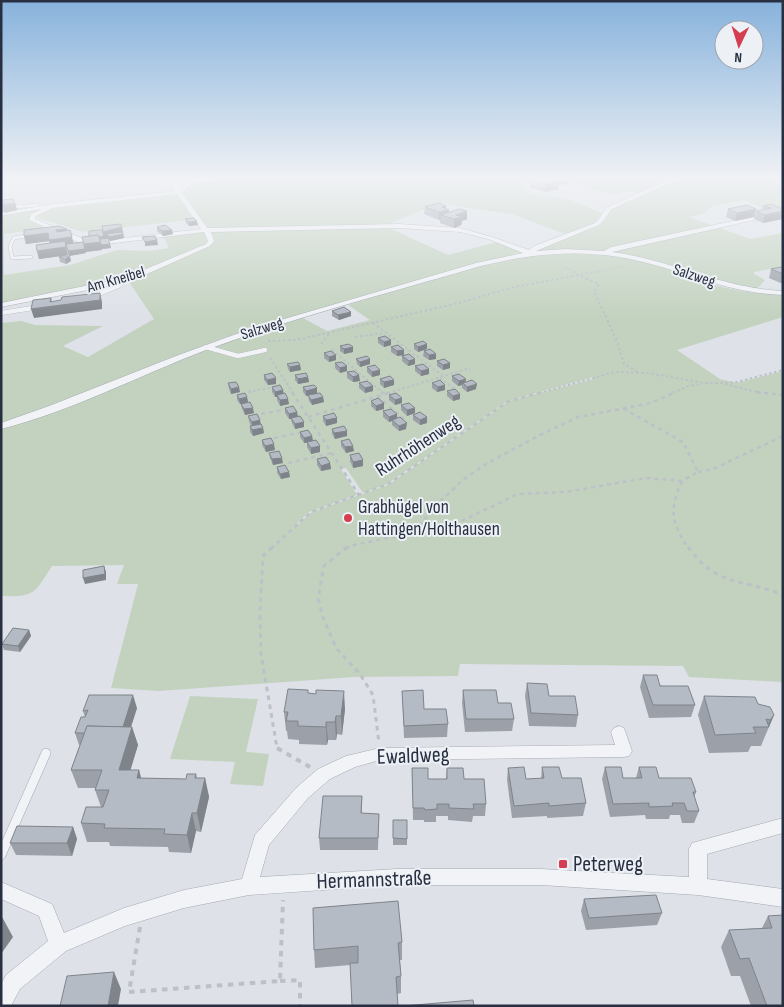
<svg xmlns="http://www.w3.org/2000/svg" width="784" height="1007" font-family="'Sofia Sans Condensed',sans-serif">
	<rect width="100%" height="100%" fill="#dee2e8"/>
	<g fill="#c3d2bf" fill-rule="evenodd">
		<path d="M172 177H783V208L767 210 744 200 712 206 705 213 689 217 750 239 783 233V267L754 272V274L765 280 755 291 678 270 670 271C707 284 743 295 783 294V317L677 350 720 379 737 383 783 371V682L689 677 683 666 460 664 458 676 354 677 159 691 111 688 138 584H117L124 565 52 566C34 594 35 597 1 596V428L210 347 303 318 327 331 370 320 348 305C403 288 459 268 516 256 542 250 579 253 607 255L611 250 691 231 598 252 533 251 601 223 611 208 671 182 641 194 627 191 615 195 559 179H548L521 184 527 194C544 196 563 196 578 203 588 206 594 212 604 213L595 224 565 234 512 214 442 204 417 212 389 224 387 227 448 255 497 242 521 252 226 337 157 363 79 396 1 423V323L21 321 35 325 103 326 63 346 88 357 154 319 129 282 204 249 214 242C214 232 188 202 181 191L185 186 186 181 173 179ZM593 377 594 379 509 401 388 485 312 512 291 530 309 512 357 495 341 469 346 468 363 493 387 484 508 401Z"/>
		<polygon points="178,193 196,219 83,232 35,217 48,208"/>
		<polygon points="46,208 30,216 30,221 45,228 4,234 4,275 70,265 117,250 149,251 169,248 164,237 203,232 205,233 208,240 204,245 122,280 32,296 1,304 1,216"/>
		<polygon points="190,696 258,699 246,752 269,754 263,786 230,784 235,762 170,759"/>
	</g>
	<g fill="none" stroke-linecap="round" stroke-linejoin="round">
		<g stroke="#a3a9b2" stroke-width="4">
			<g id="lane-far2">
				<polyline points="1,208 38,205"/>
				<polyline points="1,214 52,206"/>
				<polyline points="31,235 14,238 10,246 12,258 31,257"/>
			</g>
		</g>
		<g stroke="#a3a9b2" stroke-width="5">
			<g id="lane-far1">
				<polyline points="94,296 118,286 126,280"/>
				<polyline points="1,313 39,307"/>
				<polyline points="206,347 238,356 265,350"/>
			</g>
		</g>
		<g stroke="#a3a9b2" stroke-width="10">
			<polyline id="lane" points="1,855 46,753"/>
		</g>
		<g stroke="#a3a9b2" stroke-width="1">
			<g id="street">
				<path d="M168 177H174L180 188 185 184 181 182 184 180 232 177 191 184 182 192 207 228 399 224 460 228 492 237 529 250 534 246 595 223C601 218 602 212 608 207L675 177H683L612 209C607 215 605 220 599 225L536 251 566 249 604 251 611 247 761 215 763 216V218L612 252C672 260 720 288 783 291V295C728 293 690 273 639 261 586 248 533 253 481 266 389 293 295 317 206 350 138 376 72 411 1 429V423L49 406 176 356 250 329 476 263 523 253 488 239 460 232 399 228 211 232 214 241 210 246 129 282 1 307V303L124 278 206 244 208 241 204 232 91 246 80 243 29 220 31 214 52 204 175 191ZM177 194 201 229 91 242 35 219 36 216 53 208Z"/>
				<polygon points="619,726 624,728 632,751 629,756 624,757 380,760 355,767 330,779 308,798 269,845 260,877 397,869 541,869 689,877 689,849 692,843 783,818 783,833 707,854 707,879 783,889 783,907 698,895 541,885 397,885 249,895 184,908 125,926 66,951 20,989 11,1006 1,1006 1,984 6,975 48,941 39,916 1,899 1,882 52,904 64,933 124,908 184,890 242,879 255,835 296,788 318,769 346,756 380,748 615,745 611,732 614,728"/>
			</g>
		</g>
		<g stroke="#bcc0c7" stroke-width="1" stroke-dasharray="2 2" stroke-linecap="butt">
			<polyline points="555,262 574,272"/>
			<polyline points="594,272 624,266"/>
		</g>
		<g stroke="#bcc0c7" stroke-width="2" stroke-dasharray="2.5 2.5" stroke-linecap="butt">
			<polyline points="573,271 577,275 599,284 594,291 617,341 624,364 638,372"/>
			<polyline points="373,323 443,376"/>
			<polyline points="355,337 385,333"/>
			<polyline points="268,341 296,340 459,303 514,287 600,271"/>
			<polyline points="321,344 329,334"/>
			<polyline points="332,350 383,393"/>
			<polyline points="270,358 293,393"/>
			<polyline points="440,378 455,389"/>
			<polyline points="725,384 761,393"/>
			<polyline points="248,392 274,387"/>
			<polyline points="388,393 470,368"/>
			<polyline points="539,393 615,372 648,373 705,383 722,383 737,382 783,370"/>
			<polyline points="673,393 688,386 702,384"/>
		</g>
		<g stroke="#bcc0c7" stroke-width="2.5" stroke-dasharray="4 4" stroke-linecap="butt">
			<polyline points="248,392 251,392"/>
			<polyline points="292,392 359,495"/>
			<polyline points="381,392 384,394"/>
			<polyline points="756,392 783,395"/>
			<polyline points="377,396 404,419"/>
			<polyline points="261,414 288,409"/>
			<polyline points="308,417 392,392"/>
			<polyline points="274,438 302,432"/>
			<polyline points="288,463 332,453"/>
			<polyline points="698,472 713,469 783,436"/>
			<path d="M682 481C669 509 671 523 689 549"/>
			<polyline points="415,532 433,508 464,479 486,464 536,437 578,417 651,403 676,392"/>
			<polyline points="271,549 311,512 388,484 509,401 544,392"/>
			<polyline points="346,549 349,546 455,524 518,494 566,492 646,478 682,481 698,472 683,442 624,409"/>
		</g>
		<g stroke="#bcc0c7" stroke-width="3" stroke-dasharray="4.5 4.5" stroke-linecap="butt">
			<polyline points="272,547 263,556 260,612 261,654 277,748 279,749"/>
			<polyline points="347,547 324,566 318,599 323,617 336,648 360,674 373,695 379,743"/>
			<path d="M688 547C718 588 742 578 783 595"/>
		</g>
		<g stroke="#bcc0c7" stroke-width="4" stroke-dasharray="5.5 5.5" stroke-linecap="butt">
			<polyline points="277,748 310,767"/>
			<polyline points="140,927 129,992 280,981 283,900"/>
			<polyline points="280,981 300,980 300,1006"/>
		</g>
		<use href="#lane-far2" stroke="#f1f3f6" stroke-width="3"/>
		<use href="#lane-far1" stroke="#f1f3f6" stroke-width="4.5"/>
		<use href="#lane" stroke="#f1f3f6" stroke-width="9"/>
		<use href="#street" fill="#f1f3f6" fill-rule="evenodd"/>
	</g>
	<g fill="#9ca1a9">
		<polygon points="530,180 568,180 567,184 558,185 558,189 546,192 530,188"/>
		<polygon points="1,200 15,203 17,210 1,213"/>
		<polygon points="446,206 446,209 449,210 449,212 467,219 462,221 461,225 454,228 440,223 440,220 439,220 424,214 425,207"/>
		<polygon points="763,206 783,209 763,223 754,219 756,211 762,210"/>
		<polygon points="728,209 756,209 754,217 735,221 726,217"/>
		<polygon points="185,219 198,225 189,226 186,223"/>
		<polygon points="121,224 124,238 110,241 108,239 111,248 102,249 102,250 85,252 86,253 69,256 66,246 68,255 64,256 71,261 66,264 60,262 59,257 61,256 39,259 37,251 50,243 49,241 26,244 24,236 67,231 73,243 83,242 89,236 102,230"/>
		<polygon points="157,227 173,234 163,236 157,231"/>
		<polygon points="783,268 783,284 769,278 771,269"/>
		<polygon points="332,311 351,312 351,316 339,320 332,316"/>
		<polygon points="378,338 391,345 384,347 378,343"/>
		<polygon points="414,344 427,349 418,352 414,349"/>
		<polygon points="340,346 353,352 344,354 340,351"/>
		<polygon points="391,347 404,350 404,355 397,356 391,352"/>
		<polygon points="424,351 436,354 436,359 429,360 423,356"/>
		<polygon points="324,353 336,360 329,362 324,358"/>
		<polygon points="402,356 415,364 408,366 402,361"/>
		<polygon points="356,359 370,359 370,364 360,367 357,364"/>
		<polygon points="437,361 450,368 443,370 437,366"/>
		<polygon points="335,363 347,366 347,371 340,373 335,368"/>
		<polygon points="287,364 300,365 301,370 290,372 288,369"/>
		<polygon points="415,366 429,369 429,374 421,376 415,371"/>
		<polygon points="367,367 380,375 372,377 367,372"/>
		<polygon points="347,372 360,381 353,382 347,378"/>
		<polygon points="264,375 276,384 268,385 264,380"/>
		<polygon points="295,375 308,377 309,382 298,384 295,380"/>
		<polygon points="452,376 466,382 476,389 467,392 462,388 462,385 458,386 452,381"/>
		<polygon points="380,379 394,380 394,385 384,388 380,384"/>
		<polygon points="228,383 240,392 231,394 229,389"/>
		<polygon points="359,383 373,386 373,391 365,393 359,388"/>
		<polygon points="432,383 445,390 437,392 432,388"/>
		<polygon points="272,387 283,393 289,404 280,406 277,400 277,397 275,397 272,392"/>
		<polygon points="303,387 323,397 324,402 312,405 309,401 308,395 306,396 303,392"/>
		<polygon points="447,391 460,399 453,401 447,396"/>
		<polygon points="237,395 247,397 248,402 254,413 245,415 242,409 241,404 240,404 237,400"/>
		<polygon points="389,395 402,403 395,405 389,400"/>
		<polygon points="371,401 384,409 376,411 371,406"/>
		<polygon points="401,405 415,413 407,416 401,410"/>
		<polygon points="285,408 297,412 298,416 304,427 295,429 292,423 291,419 289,419 285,413"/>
		<polygon points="383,411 397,414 397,418 406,429 399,431 392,425 392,421 389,422 383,417"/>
		<polygon points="413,415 427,423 420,425 413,420"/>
		<polygon points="248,416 261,424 263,428 264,433 253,436 250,432 250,426 251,426 249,421"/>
		<polygon points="323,416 337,423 326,426 323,421"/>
		<polygon points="332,429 347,431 347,436 335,439 332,434"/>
		<polygon points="300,432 312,436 313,441 320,446 320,452 311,454 307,447 307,443 304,443 300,437"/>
		<polygon points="262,440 275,450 266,452 262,445"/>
		<polygon points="341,441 354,451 346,453 341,446"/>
		<polygon points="269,453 283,463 273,465 270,458"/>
		<polygon points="350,455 363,460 363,466 353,468 350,461"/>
		<polygon points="317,459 330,463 331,469 321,471 317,465"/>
		<polygon points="277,467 289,472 290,477 281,479 277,473"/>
		<polygon points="29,630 31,636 20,652 4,650 2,644"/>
		<polygon points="643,675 695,705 691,717 649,718 640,687"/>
		<polygon points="527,683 578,715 576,727 529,726 525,696"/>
		<polygon points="463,690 498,703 514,719 512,731 465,732 462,703"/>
		<polygon points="402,691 424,709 448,724 447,737 404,738"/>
		<polygon points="308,693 345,709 342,735 337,734 336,740 328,740 327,745 299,744 299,740 288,739 287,731 286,731 284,712"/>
		<polygon points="704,696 758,704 774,715 761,746 751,746 748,752 709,753 698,715"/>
		<polygon points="137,708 131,727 132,727 138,745 130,770 139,770 141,778 186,779 196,774 197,778 205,778 209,797 201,832 196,831 191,853 169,852 168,847 110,846 109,842 87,842 81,823 101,807 95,790 95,788 78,788 71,770 80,745 79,745 75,733 85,717 83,711"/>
		<polygon points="542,767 562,778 586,803 583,816 547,818 547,816 512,818 507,780 508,768 526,779 541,779"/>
		<polygon points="605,767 623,778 636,778 639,767 659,778 696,792 694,798 699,811 694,823 682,823 680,815 670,815 669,819 646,819 645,815 610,817 602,779"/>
		<polygon points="412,768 428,779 446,779 447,768 464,779 486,804 485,816 473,816 472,822 448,820 448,816 436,816 436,822 424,822 424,820 413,820"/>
		<polygon points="362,796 362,813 379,814 378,850 320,850 319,838"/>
		<rect x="393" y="820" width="14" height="25"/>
		<polygon points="73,827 77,839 72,856 16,855 10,843"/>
		<polygon points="584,899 662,913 657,925 586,930 581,911"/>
		<polygon points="783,915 783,1006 751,1006 740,976 731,976 721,947 729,930 762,928 768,916"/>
		<polygon points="402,942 402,960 400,960 401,976 401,993 397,994 350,965 315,968 314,950"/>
	</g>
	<g fill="#7f838a">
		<polygon points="568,180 567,184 558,185 558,189 546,192 547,184"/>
		<polygon points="15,203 17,210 5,213 2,205"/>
		<polygon points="446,206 446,210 449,210 449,218 441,215 440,220 439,220 439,212 442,207"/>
		<polygon points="756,209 754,217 735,221 737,213"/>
		<polygon points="467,211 467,219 462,221 461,225 454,228 454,219 456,215"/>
		<polygon points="783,211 783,219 763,223 765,215"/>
		<polygon points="197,221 198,225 189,226 189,222"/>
		<polygon points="122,227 124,238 110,241 110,239 90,242 103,232"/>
		<polygon points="67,229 68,237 58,239 56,230"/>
		<polygon points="172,230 173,234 163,236 162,231"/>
		<polygon points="48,233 72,237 74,245 51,248 49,241 26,244 24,236"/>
		<polygon points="157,240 158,245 145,246 145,242"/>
		<polygon points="101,242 110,244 111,248 102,249 102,250 85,252 86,253 69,256 68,251 84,244"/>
		<polygon points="66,247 68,255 39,259 37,251"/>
		<polygon points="70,256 71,261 66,264 65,259"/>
		<polygon points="100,293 102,302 102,309 34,318 31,309 50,302 51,298 53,306"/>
		<polygon points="351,312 351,316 339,320 338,315"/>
		<polygon points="391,340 391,345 384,347 384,342"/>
		<polygon points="427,344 427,349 418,352 418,347"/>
		<polygon points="353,347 353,352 344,354 344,349"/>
		<polygon points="404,350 404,355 397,356 397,351"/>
		<polygon points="436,354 436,359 429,360 429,355"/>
		<polygon points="336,355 336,360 329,362 329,357"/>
		<polygon points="370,359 370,364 360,367 360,362"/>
		<polygon points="415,359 415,364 408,366 409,361"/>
		<polygon points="450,363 450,368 443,370 443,365"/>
		<polygon points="300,365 301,370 290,372 290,367"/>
		<polygon points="347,366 347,371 340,373 340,368"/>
		<polygon points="429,369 429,374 421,376 421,371"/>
		<polygon points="380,370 380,375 372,377 372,372"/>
		<polygon points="359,375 360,381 353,382 353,377"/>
		<polygon points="308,377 309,382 298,384 298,379"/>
		<polygon points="276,378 276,384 268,385 267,380"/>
		<polygon points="466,379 465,384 463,383 462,385 458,386 459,381"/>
		<polygon points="394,380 394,385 384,388 384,382"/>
		<polygon points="477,384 476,389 467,392 467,387"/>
		<polygon points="445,385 445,390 437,392 438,387"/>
		<polygon points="373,386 373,391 365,393 365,388"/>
		<polygon points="239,387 240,392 231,394 231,389"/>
		<polygon points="317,388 317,394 306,396 306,391"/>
		<polygon points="283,390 284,395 277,395 277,397 275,397 275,392"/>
		<polygon points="460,394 460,399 453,401 453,396"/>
		<polygon points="247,397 248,402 240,404 239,399"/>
		<polygon points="323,397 324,402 312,405 311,400"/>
		<polygon points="402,398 402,403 395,405 395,400"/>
		<polygon points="288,399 289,404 280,406 280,400"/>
		<polygon points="384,403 384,409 376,411 376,406"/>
		<polygon points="253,408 254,413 245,415 244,409"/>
		<polygon points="415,408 415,413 407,416 407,410"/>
		<polygon points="297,412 298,418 289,419 289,414"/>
		<polygon points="397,414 397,420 392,420 392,421 389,422 389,417"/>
		<polygon points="427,417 427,423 420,425 420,420"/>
		<polygon points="337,418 337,423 326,426 326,420"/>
		<polygon points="260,420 261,425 252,427 252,422"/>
		<polygon points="304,422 304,427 295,429 295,424"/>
		<polygon points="407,423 406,429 399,431 399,426"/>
		<polygon points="263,428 264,433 253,436 252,430"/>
		<polygon points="347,431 347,436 335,439 334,433"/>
		<polygon points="312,436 313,441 304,443 304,438"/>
		<polygon points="274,444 275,450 266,452 265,446"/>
		<polygon points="320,446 320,452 311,454 311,448"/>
		<polygon points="353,446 354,451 346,453 345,447"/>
		<polygon points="282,458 283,463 273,465 272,459"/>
		<polygon points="363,460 363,466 353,468 353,462"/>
		<polygon points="330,463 331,469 321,471 321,466"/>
		<polygon points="289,472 290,477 281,479 280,474"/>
		<polygon points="104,566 106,572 106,580 85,584 83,578"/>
		<polygon points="29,630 31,636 20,652 18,646"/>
		<polygon points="344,691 345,709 342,735 341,716"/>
		<polygon points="133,695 137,708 125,745 121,733"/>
		<polygon points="774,715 769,727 767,727 770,720"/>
		<polygon points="336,716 337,734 336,740 335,722"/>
		<polygon points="326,722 328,740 327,745 326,727"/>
		<polygon points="132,727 138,745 125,788 119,770"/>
		<polygon points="139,770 144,789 137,778"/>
		<polygon points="205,778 209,797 201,832 197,813"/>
		<polygon points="192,813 196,831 191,853 187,835"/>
		<polygon points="73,827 77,839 72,856 67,843"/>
		<polygon points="1,915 13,937 1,954"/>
		<polygon points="114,972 121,989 118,1006 108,1006"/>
	</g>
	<g fill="#b5bbc5" stroke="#7f838a">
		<polygon points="545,178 558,182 547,184 530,180"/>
		<polygon points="562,178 568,180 558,182 551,180"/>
		<polygon points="13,199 15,203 1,205 1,200"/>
		<polygon points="438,203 446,206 442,207 449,210 439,212 425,207"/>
		<polygon points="770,204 783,209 783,211 765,215 756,211 771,208 763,206"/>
		<polygon points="747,205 756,209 737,213 728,209"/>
		<polygon points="459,209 467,211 456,215 462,217 454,219 441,215"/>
		<polygon points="194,218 197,221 189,222 185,219"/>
		<polygon points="121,224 122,227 103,232 102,226"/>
		<polygon points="165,225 172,230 162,231 157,227"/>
		<polygon points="59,226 67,229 56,230 57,232 70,230 72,237 49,240 48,233 24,236 24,230"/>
		<polygon points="102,230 104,236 99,237 98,235 89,236 89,231"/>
		<polygon points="121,232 123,234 109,237 107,234"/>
		<polygon points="98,235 101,242 84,244 82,237"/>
		<polygon points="155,236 157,240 145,242 142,237"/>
		<polygon points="108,238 110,244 101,245 100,239"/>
		<polygon points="65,241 66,247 37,251 36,245"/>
		<polygon points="83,242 85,249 68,251 66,244"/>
		<polygon points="62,256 70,256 65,259 59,257"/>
		<polygon points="781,267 783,268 783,274 771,269"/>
		<polygon points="100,293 100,300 31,309 33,300 51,298 50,302 61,300 62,297"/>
		<polygon points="344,307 351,312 338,315 332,311"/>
		<polygon points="385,336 391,340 384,342 378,338"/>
		<polygon points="423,341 427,344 418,347 414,344"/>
		<polygon points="349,344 353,347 344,349 340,346"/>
		<polygon points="398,345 404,350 397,351 391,347"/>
		<polygon points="430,349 436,354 429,355 424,351"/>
		<polygon points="331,351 336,355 329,357 324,353"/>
		<polygon points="409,354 415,359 409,361 402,356"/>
		<polygon points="367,356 370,359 360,362 356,359"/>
		<polygon points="444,359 450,363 443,365 437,361"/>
		<polygon points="298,362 300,365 290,367 287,364"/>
		<polygon points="342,362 347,366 340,368 335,363"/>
		<polygon points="423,364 429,369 421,371 415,366"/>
		<polygon points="375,365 380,370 372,372 367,367"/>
		<polygon points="354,371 359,375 353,377 347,372"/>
		<polygon points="272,373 276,378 267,380 264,375"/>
		<polygon points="306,373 308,377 298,379 295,375"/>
		<polygon points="459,374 466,379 459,381 452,376"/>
		<polygon points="390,376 394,380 384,382 380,379"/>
		<polygon points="440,380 445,385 438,387 432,383"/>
		<polygon points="472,380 477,384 467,387 463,383"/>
		<polygon points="367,381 373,386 365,388 359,383"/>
		<polygon points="236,382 239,387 231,389 228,383"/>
		<polygon points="280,385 283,390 275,392 272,387"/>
		<polygon points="314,385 317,388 306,391 303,387"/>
		<polygon points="455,389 460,394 453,396 447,391"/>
		<polygon points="245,393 247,397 239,399 237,395"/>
		<polygon points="285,393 288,399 280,400 277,395"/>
		<polygon points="320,393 323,397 311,400 308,395"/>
		<polygon points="396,393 402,398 395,400 389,395"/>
		<polygon points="378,398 384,403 376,406 371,401"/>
		<polygon points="250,402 253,408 244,409 241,404"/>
		<polygon points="409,403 415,408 407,410 401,405"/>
		<polygon points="293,406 297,412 289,414 285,408"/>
		<polygon points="391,409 397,414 389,417 383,411"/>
		<polygon points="420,412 427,417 420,420 413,415"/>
		<polygon points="334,413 337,418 326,420 323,416"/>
		<polygon points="257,414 260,420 252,422 248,416"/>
		<polygon points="300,416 304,422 295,424 291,418"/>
		<polygon points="400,417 407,423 399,426 392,420"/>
		<polygon points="261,424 263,428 252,430 250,426"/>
		<polygon points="344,426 347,431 334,433 332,429"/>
		<polygon points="308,430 312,436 304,438 300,432"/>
		<polygon points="271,438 274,444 265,446 262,440"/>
		<polygon points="349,439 353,446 345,447 341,441"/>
		<polygon points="316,440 320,446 311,448 307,442"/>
		<polygon points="279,451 282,458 272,459 269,453"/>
		<polygon points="359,453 363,460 353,462 350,455"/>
		<polygon points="326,457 330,463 321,466 317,459"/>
		<polygon points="285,465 289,472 280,474 277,467"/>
		<polygon points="104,566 105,574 83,578 83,570"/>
		<polygon points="13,628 29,630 18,646 2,644"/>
		<polygon points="643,675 657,675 660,686 688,686 695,705 653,705"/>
		<polygon points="527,683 547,684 549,696 575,696 578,715 531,713"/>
		<polygon points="288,689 308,690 308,693 316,694 316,690 344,691 341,716 336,716 335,722 326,722 326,727 298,726 298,721 286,721 288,712 284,712"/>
		<polygon points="423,690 424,709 446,709 448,724 404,726 402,691"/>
		<polygon points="463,690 496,690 498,703 511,703 514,719 466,719"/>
		<polygon points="89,695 133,695 123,727 87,726 85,733 75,733 81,717 85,717 88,710 83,711"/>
		<polygon points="704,696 755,697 758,704 770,707 774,715 770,720 766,719 769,727 753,727 756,733 715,735"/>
		<polygon points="87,726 132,727 119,770 139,770 137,778 186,779 187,774 196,774 195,778 205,778 197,813 192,813 187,835 164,834 165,829 104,828 105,824 81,823 86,807 103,807 109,790 95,790 102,770 71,770"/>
		<polygon points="524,767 526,779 544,778 542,767 559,767 562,778 581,778 586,803 549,806 549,803 514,806 508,768"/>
		<polygon points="605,767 621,767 623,778 642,778 639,767 656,767 659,778 691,778 696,792 693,792 699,811 687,811 684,803 672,803 673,806 649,807 649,803 613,804"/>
		<polygon points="412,768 428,768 428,779 447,779 447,768 463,768 464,779 484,779 486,804 473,804 474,809 449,808 449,804 437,804 437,809 425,810 424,808 413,808"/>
		<polygon points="323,796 362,796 361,813 379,814 378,838 319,838"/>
		<polygon points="393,820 407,820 407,839 393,838"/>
		<polygon points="17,826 73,827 67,843 10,843"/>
		<polygon points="656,895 662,913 589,918 584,899"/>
		<polygon points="398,901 402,942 398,943 401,976 396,977 398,1006 352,1006 350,963 358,963 358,946 314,950 313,908"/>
		<polygon points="783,915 783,1006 767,1006 749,958 740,959 729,930 772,928 768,916"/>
		<polygon points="114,972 108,1006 60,1006 67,976"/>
		<polygon points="473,1000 474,1006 403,1006"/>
	</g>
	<linearGradient id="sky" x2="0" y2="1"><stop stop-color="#87b2dc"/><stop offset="0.56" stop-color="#f0f2f5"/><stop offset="1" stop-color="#f0f2f5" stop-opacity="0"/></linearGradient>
	<rect width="784" height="318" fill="url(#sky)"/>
	<g fill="#d33e51" stroke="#edf1f6" stroke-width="2">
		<circle cx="348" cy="518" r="5"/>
		<rect x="558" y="859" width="10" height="10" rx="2.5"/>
	</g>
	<g text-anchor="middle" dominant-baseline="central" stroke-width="4" stroke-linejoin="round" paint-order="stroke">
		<g font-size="16" fill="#272f40" stroke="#edf1f6">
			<text transform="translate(694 276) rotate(18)">Salzweg</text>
			<text transform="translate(116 280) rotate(-16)">Am Kneibel</text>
			<text transform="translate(262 329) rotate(-17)">Salzweg</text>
		</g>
		<g font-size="19" fill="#272f40" stroke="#edf1f6">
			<text transform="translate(418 446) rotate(-33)">Ruhrhöhenweg</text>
		</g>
		<g font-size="19" fill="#272f40" stroke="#edf1f6" text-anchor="start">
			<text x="358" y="507">Grabhügel von<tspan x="358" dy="22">Hattingen/Holthausen</tspan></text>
		</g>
		<g font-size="22" fill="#272f40" stroke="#edf1f6">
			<text transform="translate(413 756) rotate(-2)">Ewaldweg</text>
			<text transform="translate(374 880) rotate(-2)">Hermannstraße</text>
		</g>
		<g font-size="22" fill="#272f40" stroke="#edf1f6" text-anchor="start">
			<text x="573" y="864">Peterweg</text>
		</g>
	</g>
	<rect width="784" height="1007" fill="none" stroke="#272f40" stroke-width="5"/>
	<g transform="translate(739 45) rotate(184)"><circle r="24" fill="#edf1f6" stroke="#9ea3ad"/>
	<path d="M0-4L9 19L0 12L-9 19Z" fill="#d33e51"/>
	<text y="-8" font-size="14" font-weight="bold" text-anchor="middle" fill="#272f40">N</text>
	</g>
</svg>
